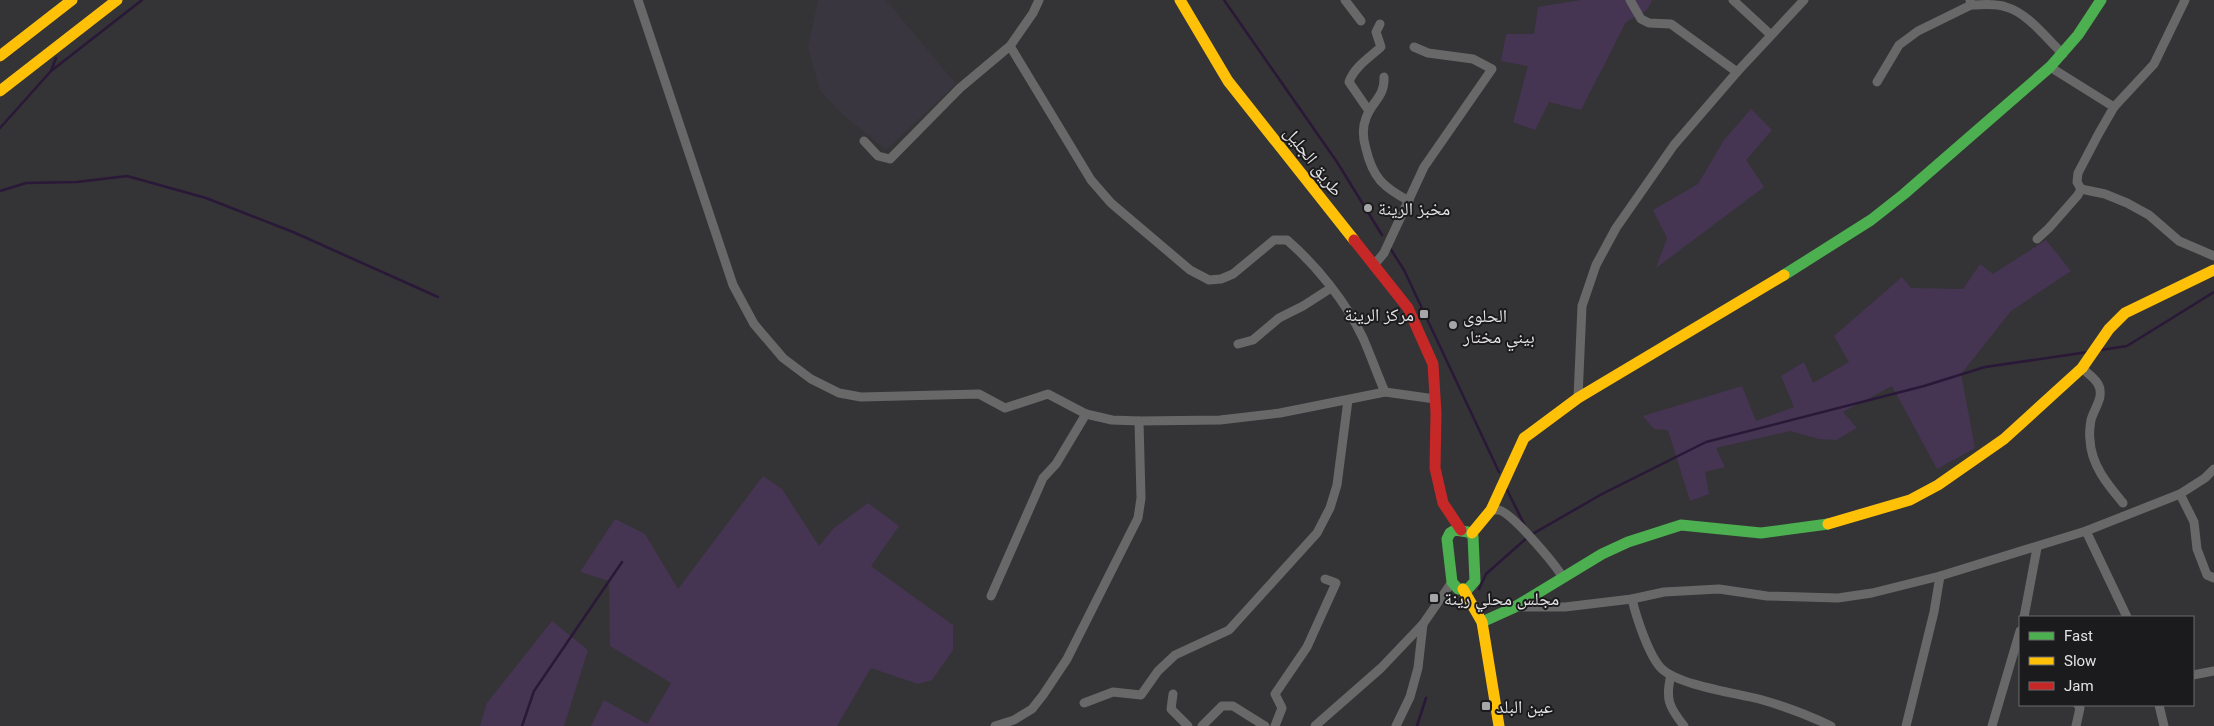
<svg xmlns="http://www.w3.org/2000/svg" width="2214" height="726" font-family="Roboto,'Noto Naskh Arabic',sans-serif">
	<rect width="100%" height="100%" fill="#343335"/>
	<polygon fill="#3a363f" points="818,0 886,0 956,84 886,150 840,112 820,91 808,47"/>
	<g fill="#453553">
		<polygon points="1581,0 1652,0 1647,10 1626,22 1581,110 1549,102 1535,130 1513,122 1528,66 1501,61 1506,34 1534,34 1538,7"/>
		<polygon points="1751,109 1772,130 1746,160 1764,187 1656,268 1667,238 1653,210 1698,184 1724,140"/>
		<polygon points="2046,240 2071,271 2011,311 1961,374 1975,448 1937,469 1892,386 1843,412 1857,428 1836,440 1819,439 1790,431 1716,448 1725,467 1705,472 1709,494 1690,501 1668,430 1654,429 1643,416 1742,386 1756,421 1794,407 1781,376 1804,362 1813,383 1849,362 1834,336 1902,277 1911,288 1963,289 1980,264 1993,274"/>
		<polygon points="763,476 782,489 819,546 834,528 868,503 899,526 871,566 953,625 953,650 932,680 918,684 871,668 837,726 591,726 604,700 647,724 671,683 610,646 609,581 580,572 615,519 645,534 678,589"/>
		<polygon points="552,621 588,650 564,726 480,726 487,703"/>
	</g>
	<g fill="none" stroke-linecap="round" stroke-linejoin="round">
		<g stroke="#2a1838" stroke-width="2.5">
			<polyline points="1224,0 1337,162 1382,235"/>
			<polyline points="51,71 56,58"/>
			<polyline points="0,128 51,71 142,0"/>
			<polyline points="0,191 26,183 77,182 127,176 206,198 293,232 438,297"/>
			<polyline points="1390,248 1404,270 1499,472"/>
			<polyline points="2101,350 2127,346 2214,292"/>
			<polyline points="1506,488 1525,526"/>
			<polyline points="1479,589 1486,574 1529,536 1602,494 1706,442 1924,386 1985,367 2088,352"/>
			<polyline points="522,726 534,691 622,562"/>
			<polyline points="1417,726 1426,698"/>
		</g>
		<g stroke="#696869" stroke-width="9">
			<polyline points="638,0 733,285 754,324 783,358 811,379 839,393 861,397 979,394 1005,408 1048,394 1086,414"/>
			<polyline points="1345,0 1361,21"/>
			<polyline points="1630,0 1641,19 1649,23 1671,24 1737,72"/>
			<polyline points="1733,0 1771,35"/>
			<path d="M1970 0 1971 5C1983 5 1995 3 2006 7 2028 13 2047 39 2063 54"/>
			<path d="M1010 46 1091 180 1111 203 1190 270 1209 280 1221 279 1233 274 1274 240H1287C1317 266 1346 302 1363 338 1371 356 1377 374 1385 392"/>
			<polyline points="2050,67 2114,107"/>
			<path d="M1384 77C1385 97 1372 101 1366 118 1362 128 1363 139 1366 149 1373 178 1383 187 1409 201"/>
			<polyline points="1877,82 1899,45 1918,31 1971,5"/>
			<path d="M1369 111 1349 82C1354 67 1370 57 1381 47L1376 32 1380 24"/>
			<polyline points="864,141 878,156 890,159 960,88 1010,46 1033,13 1039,0"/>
			<polyline points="2081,189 2105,194 2127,203 2149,215 2179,241 2214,256"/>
			<polyline points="2037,239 2049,228 2078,195 2081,189 2077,182 2078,173 2099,133 2114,107 2154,64 2185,0"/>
			<polyline points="1374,265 1384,253 1424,167 1492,69 1473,59 1428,53 1414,47"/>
			<polyline points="1238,344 1253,340 1279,318 1303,306 1331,288"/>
			<path d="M2082 368C2087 373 2095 378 2098 384 2105 397 2094 408 2091 420 2090 426 2089 434 2090 440 2091 465 2108 485 2123 503"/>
			<polyline points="1578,398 1582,306 1596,265 1616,228 1674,145 1737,72 1804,0"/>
			<polyline points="2180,494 2194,522 2197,549 2207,575 2214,578"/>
			<path d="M1491 510C1493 510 1498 510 1499 510 1513 514 1556 565 1563 578"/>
			<polyline points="2086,531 2127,617"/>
			<polyline points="991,596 1043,478 1056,464 1086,414 1112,420 1139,421"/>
			<path d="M1632 599C1636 616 1649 657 1662 669 1679 685 1735 693 1759 699 1784 706 1808 715 1831 726"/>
			<polyline points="1516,607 1565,607 1632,599 1664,592 1719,589 1767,596 1838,598 1872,593 1940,576 2086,531 2180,494 2205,478 2214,469"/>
			<polyline points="2024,617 2037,548"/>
			<path d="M1671 675C1665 699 1669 707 1684 726"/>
			<polyline points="2193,675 2214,671"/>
			<polyline points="1173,694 1171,709 1188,726"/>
			<polyline points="1084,703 1113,692 1141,695 1158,671 1175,655 1229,630 1317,533 1330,508 1337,485 1348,400"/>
			<polyline points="2159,705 2164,726"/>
			<polyline points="995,726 1014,720 1032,709 1043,695 1067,659 1138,518 1141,498 1139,421 1220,420 1280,413 1385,392 1435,399"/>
			<polyline points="1202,726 1222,706 1233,706 1265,726"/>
			<polyline points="1275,726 1282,708 1275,694 1307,647 1336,583 1325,579"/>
			<polyline points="1315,726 1381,668 1423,624"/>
			<polyline points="1396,726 1410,697 1418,668 1423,624 1452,582"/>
			<polyline points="1906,726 1934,612 1940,576"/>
			<polyline points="1992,726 2020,631"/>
			<polyline points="2076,726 2080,708 2078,705"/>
		</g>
		<g stroke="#4caf50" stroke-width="11">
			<polyline points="1784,275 1871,220 1904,194 2050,67 2078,35 2101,0"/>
			<polygon points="1455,530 1468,532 1473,536 1475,581 1468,589 1458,589 1452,582 1447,539 1450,533"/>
			<polyline points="1482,622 1513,608 1602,554 1628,542 1681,525 1761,533 1828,524"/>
		</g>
		<g stroke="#ffc107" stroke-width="11">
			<polyline points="1180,0 1228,81 1354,240"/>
			<polyline points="0,56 72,0"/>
			<polyline points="0,91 117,0"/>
			<polyline points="1828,524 1910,500 1938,485 2004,439 2082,368 2109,329 2125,313 2214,270"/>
			<polyline points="1472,533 1491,510 1524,438 1578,398 1784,275"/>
			<polyline points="1463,589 1482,622 1499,726"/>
		</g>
		<polyline stroke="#c62828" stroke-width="11" points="1354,240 1408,308 1433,364 1436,413 1435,468 1443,503 1461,530"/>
	</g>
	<g fill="#a6a5a7" stroke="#1b1a1c" stroke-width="2">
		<circle cx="1368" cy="208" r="5"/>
		<rect x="1419" y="309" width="10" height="10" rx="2.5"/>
		<circle cx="1453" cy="325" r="5"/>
		<rect x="1429" y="593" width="10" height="10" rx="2.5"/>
		<rect x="1481" y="701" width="10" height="10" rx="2.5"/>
	</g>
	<g text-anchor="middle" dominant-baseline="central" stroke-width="4" stroke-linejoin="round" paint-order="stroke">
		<g font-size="18" fill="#e4e2e5" stroke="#1b1a1c">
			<text transform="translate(1314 161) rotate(52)">طريق الجليل</text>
		</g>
		<g font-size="18" fill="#e4e2e5" stroke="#1b1a1c" text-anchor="start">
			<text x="1378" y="208">مخبز الرينة</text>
			<text x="1414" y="314" text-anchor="end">مركز الرينة</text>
			<text x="1463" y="315">الحلوى<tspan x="1463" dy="21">بيني مختار</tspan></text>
			<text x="1444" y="598">مجلس محلي رينة</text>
			<text x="1496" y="706">عين البلد</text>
		</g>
	</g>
	<rect x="2019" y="616" width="175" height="90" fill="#1b1a1c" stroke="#6b6a6c"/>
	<rect x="2029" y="632" width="25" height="8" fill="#4caf50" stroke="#6b6a6c"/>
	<text x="2064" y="641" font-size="15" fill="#e4e2e5">Fast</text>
	<rect x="2029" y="657" width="25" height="8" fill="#ffc107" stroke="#6b6a6c"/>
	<text x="2064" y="666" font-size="15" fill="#e4e2e5">Slow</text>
	<rect x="2029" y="682" width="25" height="8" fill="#c62828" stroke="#6b6a6c"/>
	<text x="2064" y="691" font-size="15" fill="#e4e2e5">Jam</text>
</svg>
